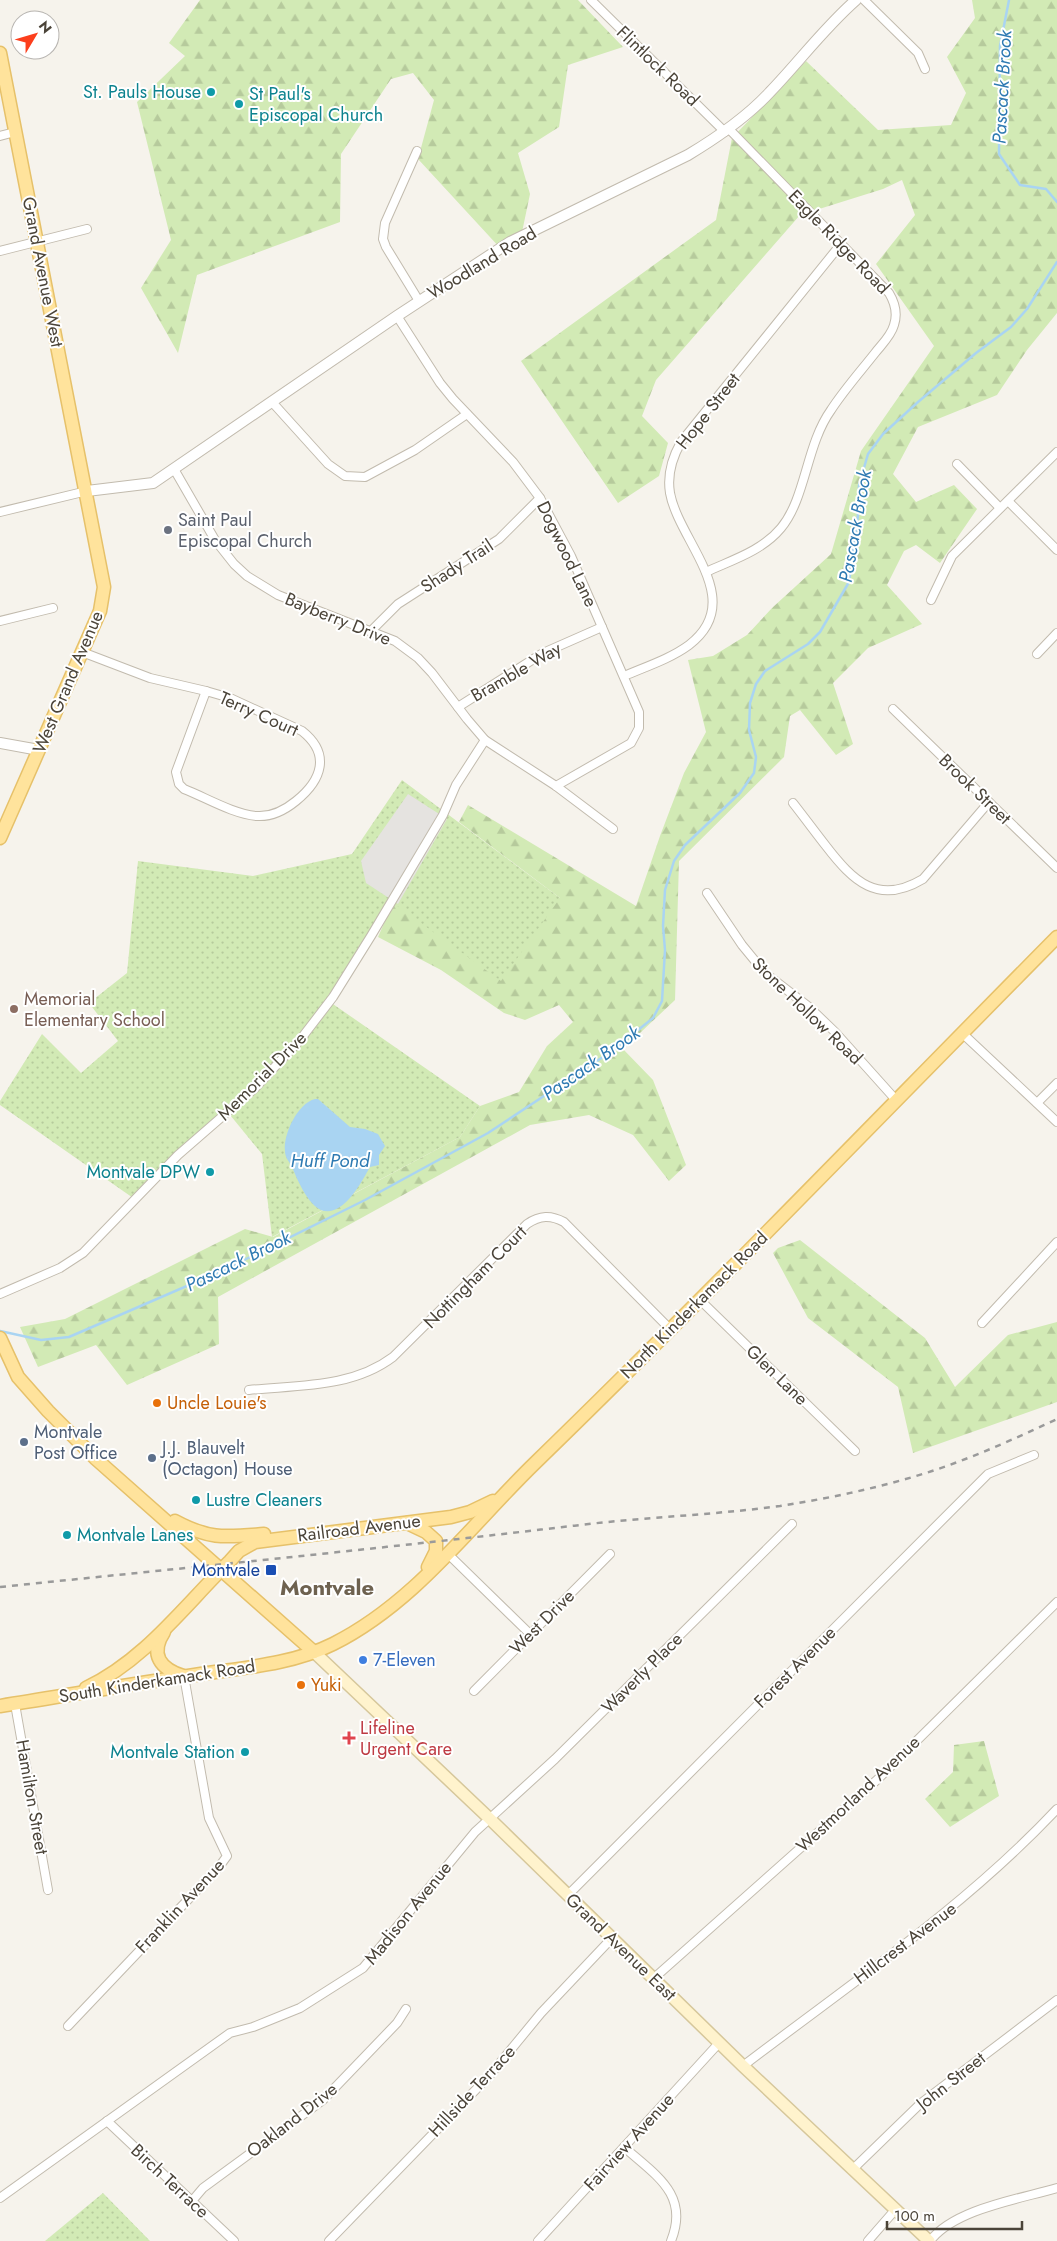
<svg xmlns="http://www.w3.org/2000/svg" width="1057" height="2241" font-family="Jost,sans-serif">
	<defs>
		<pattern id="forest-firs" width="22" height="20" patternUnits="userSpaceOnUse" patternTransform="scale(1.25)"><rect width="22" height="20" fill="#d2eab5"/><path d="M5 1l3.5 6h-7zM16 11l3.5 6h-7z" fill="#b6ca9c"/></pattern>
		<pattern id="park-dots" width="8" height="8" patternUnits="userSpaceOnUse" patternTransform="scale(1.25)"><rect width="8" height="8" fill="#d2eab5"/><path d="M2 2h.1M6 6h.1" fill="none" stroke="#b6ca9c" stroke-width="1.8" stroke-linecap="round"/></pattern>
	</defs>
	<rect width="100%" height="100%" fill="#f6f3ec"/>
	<g fill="url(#forest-firs)">
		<polygon points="200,0 578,0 623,47 568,65 559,127 518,153 530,194 521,237 501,249 418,159 434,100 413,73 391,79 341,154 340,222 197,275 178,353 141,288 171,240 137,102 185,56 169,43"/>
		<polygon points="972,0 1057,0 1057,313 1027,350 997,395 918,427 893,474 916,502 954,485 977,509 940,563 916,545 904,551 887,585 922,624 868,648 833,683 853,744 836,755 800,710 790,716 784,757 679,861 675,1000 623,1049 653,1080 686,1165 669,1181 633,1135 589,1115 530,1125 218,1297 219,1344 127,1385 96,1345 38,1367 20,1327 65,1319 245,1229 273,1237 460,1137 480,1106 519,1092 547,1046 573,1022 559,1005 525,1020 504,1013 441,970 378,937 393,903 560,898 459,822 468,805 636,906 660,836 684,773 706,732 688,660 713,656 747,635 772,608 831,554 861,451 934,346 876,264 915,215 902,180 883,189 800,215 656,380 642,416 668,443 659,476 618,503 521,361 716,220 732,138 806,61 878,130 951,125 966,93 947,57 975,18"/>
		<polygon points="800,1240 925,1338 955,1387 1008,1335 1057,1322 1057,1402 913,1453 898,1387 808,1318 773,1253 778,1248"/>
		<polygon points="984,1741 999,1796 950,1827 925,1799 953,1772 954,1745"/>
	</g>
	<g fill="url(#park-dots)">
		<polygon points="402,780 560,898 501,981 393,903 330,1002 480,1106 460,1137 272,1237 262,1154 226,1110 136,1200 0,1105 0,1101 42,1034 81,1073 118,1041 89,1003 127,973 138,861 253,876 352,854"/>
		<polygon points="103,2193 150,2241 45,2241"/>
	</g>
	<polygon fill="#e5e3e0" points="408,794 447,819 398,904 366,883 361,861"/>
	<path fill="#a9d4f2" d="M315 1099H318L350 1127 365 1129 378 1134 385 1146 379 1155V1165L370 1167C362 1181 350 1204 334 1210 312 1219 298 1180 291 1165 288 1160 285 1157 285 1151 283 1134 298 1103 315 1099Z"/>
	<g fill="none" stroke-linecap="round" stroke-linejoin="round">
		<g stroke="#a9d4f2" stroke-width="2.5">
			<polyline points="1009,0 1000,46 999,154 1020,185 1046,189 1057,202"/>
			<polyline points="0,1331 41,1340 69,1337 226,1269 365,1200 488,1133 612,1051 653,1018 662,1001 665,950 663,926 665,890 674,861 685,845 740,793 754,773 756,757 749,730 750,703 756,684 765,671 808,644 820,632 849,582 858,515 859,485 868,454 883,434 918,402 976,353 1011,327 1027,309 1057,262"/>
		</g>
		<g stroke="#c2bbae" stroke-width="10">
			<g id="minor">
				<polyline points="591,0 725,132"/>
				<polyline points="864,0 918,53 925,69"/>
				<polyline points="0,136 15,132"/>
				<polyline points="417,151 385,223 383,239 386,247 419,301"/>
				<polyline points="0,251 87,229"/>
				<polyline points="397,316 440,383 453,399 513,462 540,498 571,556 639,712 639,728 631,743 556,786"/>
				<polyline points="272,402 328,464 345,476 365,477 415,450 467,414"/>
				<polyline points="957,464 1000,508"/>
				<polyline points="174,469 215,540 234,564 247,576 278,595 395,641 418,658 432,673 467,719 485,740 556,786 613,829"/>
				<polyline points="1008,501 1057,550"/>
				<polyline points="0,512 87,491"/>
				<path d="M706 572C732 560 762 551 781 528 806 498 806 445 831 410 844 390 860 372 875 353 882 344 891 336 894 325 898 313 895 303 889 293L729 129"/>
				<polyline points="931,600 952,556 1057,452"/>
				<polyline points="0,621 53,608"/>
				<polyline points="372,630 398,604 499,539 540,498"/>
				<polyline points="82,652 150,678 206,691"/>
				<polyline points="1037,654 1057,633"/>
				<path d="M624 676C645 667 670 659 689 645 748 600 679 542 670 493 667 475 672 458 681 442L841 244"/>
				<path d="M206 691 230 698 302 731C331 754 322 780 296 801 285 810 272 817 257 816 233 814 207 798 184 789L179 784 176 772Z"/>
				<polyline points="458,707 543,653 602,627"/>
				<polyline points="893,709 1057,868"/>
				<path d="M793 803C804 817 815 832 826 846 853 881 878 906 923 879L989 802"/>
				<polyline points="707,893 742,945 765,973 809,1007 835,1032 896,1100"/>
				<polyline points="962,1033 1057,1122"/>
				<polyline points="1037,1103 1057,1083"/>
				<polyline points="0,1294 60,1268 83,1253 178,1155 255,1088 300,1040 333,997 371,936 443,815 456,785 485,740"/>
				<polyline points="699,1299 855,1451"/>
				<polyline points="982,1323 1057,1242"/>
				<path d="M249 1390C298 1385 352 1388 393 1357L527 1224C540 1215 551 1215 564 1222L670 1329"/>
				<polyline points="448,1554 530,1634"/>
				<polyline points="474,1691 610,1554"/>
				<polyline points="15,1704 48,1890"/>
				<polyline points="568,1895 988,1474 1034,1455"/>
				<polyline points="653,1979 878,1779 1057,1602"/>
				<polyline points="68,2026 219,1867 227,1856 209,1818 184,1676"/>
				<path d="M743 2066C850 1984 964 1908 1057 1809"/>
				<polyline points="107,2121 234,2241"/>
				<path d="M624 2147C655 2175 690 2194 671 2241"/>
				<polyline points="852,2170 920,2104 1057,2000"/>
				<polyline points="0,2198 230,2033 253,2027 300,2008 363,1968 475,1832 555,1759 792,1524"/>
				<polyline points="192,2201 203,2188 323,2100 397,2023 406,2009"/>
				<polyline points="329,2241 490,2075 541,2013 612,1938"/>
				<polyline points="538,2241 719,2043"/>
				<polyline points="868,2241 895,2210"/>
				<path d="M930 2241C954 2209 1020 2199 1057 2188"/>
			</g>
		</g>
		<g stroke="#c2bbae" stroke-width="12">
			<g id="tertiary">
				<path d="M87 491 153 483 397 316 510 242 688 155C718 137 746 118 770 92 799 62 824 28 856 0"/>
				<polyline points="0,743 39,750"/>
			</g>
		</g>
		<g stroke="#d6c79b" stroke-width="14">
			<polyline id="secondary" points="314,1652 490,1819 743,2066 929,2241"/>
		</g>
		<g stroke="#e6c16a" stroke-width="15">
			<g id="primary">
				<polyline points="0,53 104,587 100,611 0,838"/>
				<polyline points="0,1338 18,1377 48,1411 96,1459 314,1652"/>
				<path d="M175 1521C210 1540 226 1537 264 1534"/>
				<polyline points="407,1523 426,1532 436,1541 436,1551 428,1567"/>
				<path d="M164 1632C149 1655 161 1669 183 1676"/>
				<path d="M86 1688C145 1660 184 1606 230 1561L239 1551 255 1542 451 1517 470 1512 493 1501"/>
				<path d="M0 1706C63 1696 125 1685 188 1676 237 1668 289 1666 333 1644 415 1603 471 1525 535 1463 712 1291 883 1113 1057 937"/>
			</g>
		</g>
		<use href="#minor" stroke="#fff" stroke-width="8"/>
		<use href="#tertiary" stroke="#fff" stroke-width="10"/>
		<use href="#secondary" stroke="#fff3cd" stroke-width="11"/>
		<use href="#primary" stroke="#ffe39c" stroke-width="12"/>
		<path stroke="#9a9a9a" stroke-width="2.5" stroke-dasharray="6 6" stroke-linecap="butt" d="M0 1587C194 1567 387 1548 580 1525 647 1517 713 1515 780 1506 831 1498 883 1487 932 1471 975 1457 1016 1438 1057 1419"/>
	</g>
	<g fill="#0f9aa8" stroke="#fff" stroke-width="2">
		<circle cx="211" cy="92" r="5"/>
		<circle cx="239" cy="104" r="5"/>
		<circle cx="210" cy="1172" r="5"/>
		<circle cx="196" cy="1500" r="5"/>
		<circle cx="67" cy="1535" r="5"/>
		<circle cx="245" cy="1752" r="5"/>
	</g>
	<circle fill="#6b7280" stroke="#fff" stroke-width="2" cx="168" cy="530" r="5"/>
	<circle fill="#8d6e63" stroke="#fff" stroke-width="2" cx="14" cy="1009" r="5"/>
	<g fill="#e8710a" stroke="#fff" stroke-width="2">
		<circle cx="157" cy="1403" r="5"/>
		<circle cx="301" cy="1685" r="5"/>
	</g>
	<g fill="#5c6f8a" stroke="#fff" stroke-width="2">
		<circle cx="24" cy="1442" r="5"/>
		<circle cx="152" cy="1458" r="5"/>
	</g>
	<rect fill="#1a4fb4" stroke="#fff" stroke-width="2" x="265" y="1564" width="12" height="12" rx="2.5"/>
	<circle fill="#3f7fe0" stroke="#fff" stroke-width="2" cx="363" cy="1660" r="5"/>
	<path fill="#e0444e" stroke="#fff" stroke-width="2" d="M346.5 1730.5h5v5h5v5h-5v5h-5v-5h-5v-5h5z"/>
	<g text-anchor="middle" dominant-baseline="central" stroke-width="4" stroke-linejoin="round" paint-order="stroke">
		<g font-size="18" fill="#4b4439" stroke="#fff">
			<text transform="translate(658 66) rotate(44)">Flintlock Road</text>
			<text transform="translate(839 242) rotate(46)">Eagle Ridge Road</text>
			<text transform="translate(482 263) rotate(-31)">Woodland Road</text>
			<text transform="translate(43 272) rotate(79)">Grand Avenue West</text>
			<text transform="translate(708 411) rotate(-52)">Hope Street</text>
			<text transform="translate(567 554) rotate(64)">Dogwood Lane</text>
			<text transform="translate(457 566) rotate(-33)">Shady Trail</text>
			<text transform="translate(338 619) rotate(22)">Bayberry Drive</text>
			<text transform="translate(516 672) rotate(-30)">Bramble Way</text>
			<text transform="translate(68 682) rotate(-67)">West Grand Avenue</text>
			<text transform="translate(259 714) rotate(24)">Terry Court</text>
			<text transform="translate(975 789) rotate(44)">Brook Street</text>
			<text transform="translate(807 1011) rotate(44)">Stone Hollow Road</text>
			<text transform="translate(262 1076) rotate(-45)">Memorial Drive</text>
			<text transform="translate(475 1277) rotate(-45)">Nottingham Court</text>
			<text transform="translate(694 1305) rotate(-45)">North Kinderkamack Road</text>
			<text transform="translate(777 1375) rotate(44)">Glen Lane</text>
			<text transform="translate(359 1528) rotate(-7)">Railroad Avenue</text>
			<text transform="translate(542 1622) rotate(-45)">West Drive</text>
			<text transform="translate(795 1667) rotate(-45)">Forest Avenue</text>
			<text transform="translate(642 1673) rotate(-45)">Waverly Place</text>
			<text transform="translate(157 1681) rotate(-9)">South Kinderkamack Road</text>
			<text transform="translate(858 1794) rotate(-43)">Westmorland Avenue</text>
			<text transform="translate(32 1797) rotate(80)">Hamilton Street</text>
			<text transform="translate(180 1906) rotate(-47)">Franklin Avenue</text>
			<text transform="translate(408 1913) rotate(-51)">Madison Avenue</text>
			<text transform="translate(905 1943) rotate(-37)">Hillcrest Avenue</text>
			<text transform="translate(621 1947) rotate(44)">Grand Avenue East</text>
			<text transform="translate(951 2081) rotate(-38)">John Street</text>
			<text transform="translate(472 2091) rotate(-47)">Hillside Terrace</text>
			<text transform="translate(292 2120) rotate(-38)">Oakland Drive</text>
			<text transform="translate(629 2142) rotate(-48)">Fairview Avenue</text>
			<text transform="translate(170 2181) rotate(43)">Birch Terrace</text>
		</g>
		<g font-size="18" fill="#0d838f" stroke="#fff" text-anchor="end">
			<text x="201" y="92">St. Pauls House</text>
			<text x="249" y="94" text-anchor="start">St Paul's<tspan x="249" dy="21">Episcopal Church</tspan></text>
			<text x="200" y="1172">Montvale DPW</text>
			<text x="206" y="1500" text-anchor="start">Lustre Cleaners</text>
			<text x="77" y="1535" text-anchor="start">Montvale Lanes</text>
			<text x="235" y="1752">Montvale Station</text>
		</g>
		<g font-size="18" fill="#5b616d" stroke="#fff" text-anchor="start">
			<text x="178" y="520">Saint Paul<tspan x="178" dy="21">Episcopal Church</tspan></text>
		</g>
		<g font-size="18" fill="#785e54" stroke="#fff" text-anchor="start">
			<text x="24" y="999">Memorial<tspan x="24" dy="21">Elementary School</tspan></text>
		</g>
		<g font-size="18" fill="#c56008" stroke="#fff" text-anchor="start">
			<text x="167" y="1403">Uncle Louie's</text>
			<text x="311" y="1685">Yuki</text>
		</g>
		<g font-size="18" fill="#4e5e75" stroke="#fff" text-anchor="start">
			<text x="34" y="1432">Montvale<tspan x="34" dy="21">Post Office</tspan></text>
			<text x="162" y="1448">J.J. Blauvelt<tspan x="162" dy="21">(Octagon) House</tspan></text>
		</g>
		<g font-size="18" fill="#164399" stroke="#fff" text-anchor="end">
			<text x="260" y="1570">Montvale</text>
		</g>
		<g font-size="18" fill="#366cbe" stroke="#fff" text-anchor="start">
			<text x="373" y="1660">7-Eleven</text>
		</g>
		<g font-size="18" fill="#be3a42" stroke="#fff" text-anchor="start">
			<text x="360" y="1728">Lifeline<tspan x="360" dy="21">Urgent Care</tspan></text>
		</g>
		<g font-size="19" font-style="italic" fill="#2e7ab2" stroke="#fff">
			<text transform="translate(1002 87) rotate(-87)">Pascack Brook</text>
			<text transform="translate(855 526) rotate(-80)">Pascack Brook</text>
			<text transform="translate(591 1063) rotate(-35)">Pascack Brook</text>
			<text x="330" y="1160">Huff Pond</text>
			<text transform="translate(238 1261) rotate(-26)">Pascack Brook</text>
		</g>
		<g font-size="22" font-weight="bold" fill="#6e6250" stroke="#fff">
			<text x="327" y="1587">Montvale</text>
		</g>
	</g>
	<g transform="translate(35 35) rotate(52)"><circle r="24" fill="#ffffff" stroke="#b7b4b0"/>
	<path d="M0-4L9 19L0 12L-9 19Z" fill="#fc3f1d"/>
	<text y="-8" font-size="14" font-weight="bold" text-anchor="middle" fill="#4b4439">N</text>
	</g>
	<path d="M887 2221v8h135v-8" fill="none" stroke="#4b4439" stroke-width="2.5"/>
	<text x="894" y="2221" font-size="15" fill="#4b4439" stroke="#ffffff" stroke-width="4" paint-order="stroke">100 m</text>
</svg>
